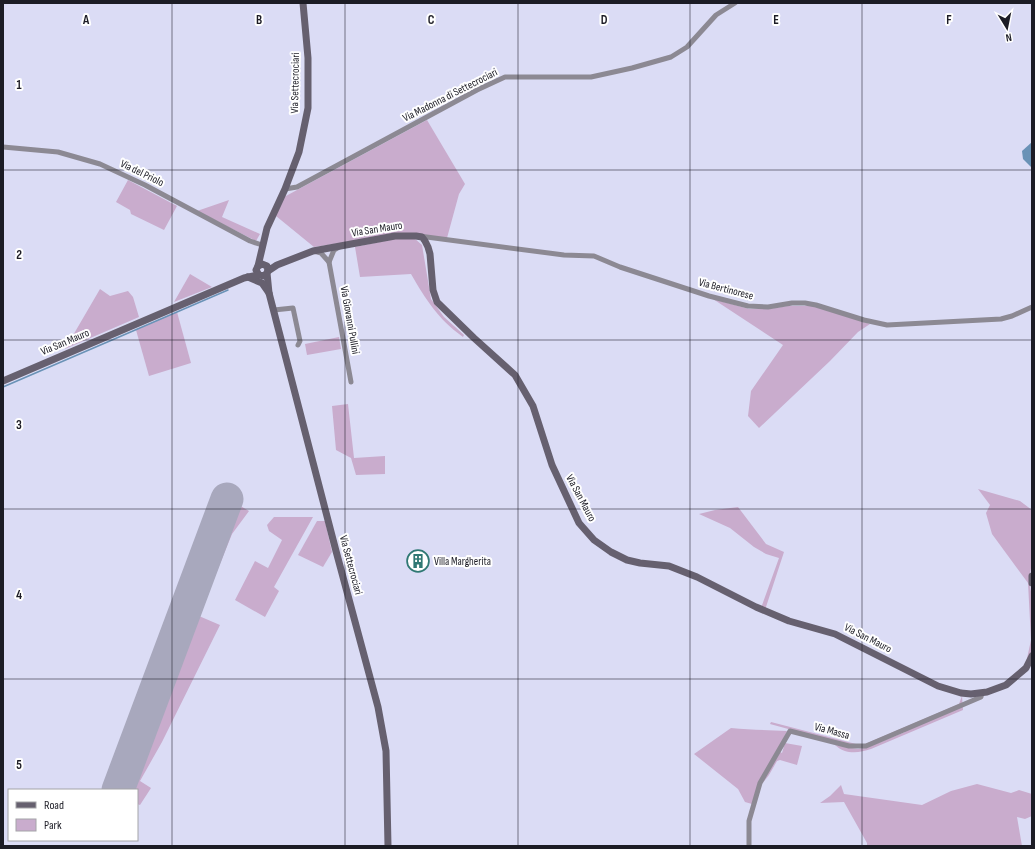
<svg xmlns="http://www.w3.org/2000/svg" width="1035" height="849" font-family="'Sofia Sans Condensed',sans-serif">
	<rect width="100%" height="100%" fill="#dbdcf5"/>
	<g fill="#c9accd">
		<polygon points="427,120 465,184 459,194 447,238 354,241 314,247 276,216 284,197"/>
		<polygon points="128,180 177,206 164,230 131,214 130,210 116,202"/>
		<polygon points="229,200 222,217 260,234 256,241 197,211"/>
		<path d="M404 237 414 238 422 245 431 299 444 317 464 335 463 337C438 319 426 300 411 274L360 277 355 247Z"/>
		<polygon points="190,274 212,287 174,302"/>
		<polygon points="100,289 110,296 128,291 133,297 139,317 65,349"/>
		<polygon points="713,299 749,309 768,309 788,306 817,306 870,324 858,332 830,361 759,428 748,416 751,391 783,345"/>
		<polygon points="177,312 191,363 149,376 136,330"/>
		<polygon points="339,337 341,349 307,355 305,344"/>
		<polygon points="348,404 354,458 385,456 385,474 356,475 351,458 336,450 332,406"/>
		<polygon points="978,489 1020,501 1032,510 1032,563 1029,579 1032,598 1032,653 1026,663 1031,640 1028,583 992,534 986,513 990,505"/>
		<polygon points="232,501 249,511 232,534 199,616 220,625 162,742 140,781 151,788 140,805 137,804 137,790 124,790 146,735"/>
		<polygon points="738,507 766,544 784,552 765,610 761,608 779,558 766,554 754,547 730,528 699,514 715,510"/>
		<polygon points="274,517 313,517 274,587 279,591 265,617 235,600 255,561 268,568 282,540 269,531 267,525"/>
		<polygon points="317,521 325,521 332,552 323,567 298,555"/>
		<path d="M962 696 963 710 871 749C859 753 846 755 835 745L858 749 868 747 905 732V729L865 745 854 747 770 724 771 722 856 744H865L959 704Z"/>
		<path d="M731 728C750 730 768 730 787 731L752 804 745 802 738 789 694 754Z"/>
		<polygon points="785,743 802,746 797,765 780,760 777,761 769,775 762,784 780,752 782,753"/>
		<polygon points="977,784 1011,793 1019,790 1032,794 1032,816 1025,819 1017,817 1022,846 867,846 867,843 844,802 820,803 830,796 841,785 844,794 922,805 951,791"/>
	</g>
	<polygon fill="#6a92b6" points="1032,142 1032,168 1023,159 1022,151"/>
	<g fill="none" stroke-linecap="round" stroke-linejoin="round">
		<polyline stroke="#6a92b6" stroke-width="1.5" points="3,387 228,290"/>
		<polyline stroke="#a8a8bd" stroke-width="33" points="118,790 227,499"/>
		<g stroke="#8c8993" stroke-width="5">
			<polyline points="3,147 58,152 100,164 145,185 250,241 262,245"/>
			<polyline points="285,189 297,187 477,90 505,77 591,77 632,68 671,57 687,47 716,15 735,3"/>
			<polyline points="419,236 564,255 594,256 620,267 709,296 748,306 768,307 792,303 805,303 816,305 864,320 887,325 1001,319 1012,316 1032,307"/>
			<polyline points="339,247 334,250 329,262 351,382"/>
			<polyline points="314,251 321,253 329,262"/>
			<polyline points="274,310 293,308 300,341 298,345"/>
			<polyline points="749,846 749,821 760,783 790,731 849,746 866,746 981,697 982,693"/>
		</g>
		<g stroke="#66606f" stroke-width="7">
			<polyline points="258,266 267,228 285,189 299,152 308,108 308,58 303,3"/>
			<polyline points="268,271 267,266 262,264 258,266 256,270 259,275 265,276 268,271 277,265 313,251 395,236 416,236 422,237 425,241 428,247 430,254 433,290 437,302 474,338 515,375 533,406 552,465 579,523 594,540 611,552 627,560 640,563 669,566 697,577 756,607 789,621 835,634 938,686 961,693 971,694 987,692 1006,685 1026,668 1032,656"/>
			<polyline points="267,273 269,293 336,551 378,707 386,751 388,846"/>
			<polyline points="248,277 262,283 269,293"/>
			<polyline points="3,381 244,278 258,275"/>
			<polyline points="1032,576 1032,583"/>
		</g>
	</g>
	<path fill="none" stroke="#1c1c25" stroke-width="1" stroke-opacity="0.55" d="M172 3V846M345 3V846M518 3V846M690 3V846M862 3V846M3 170H1032M3 340H1032M3 509H1032M3 679H1032"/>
	<defs>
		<g id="building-ring" transform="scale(1.15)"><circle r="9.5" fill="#fff" stroke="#307874" stroke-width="1.5"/><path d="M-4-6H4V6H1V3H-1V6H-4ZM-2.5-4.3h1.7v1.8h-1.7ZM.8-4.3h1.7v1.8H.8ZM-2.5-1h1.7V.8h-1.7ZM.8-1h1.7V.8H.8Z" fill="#307874"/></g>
	</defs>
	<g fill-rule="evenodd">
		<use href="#building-ring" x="418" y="561"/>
	</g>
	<g text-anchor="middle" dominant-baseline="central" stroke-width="4" stroke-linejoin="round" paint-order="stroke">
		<g font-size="11" fill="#1c1c25" stroke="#fff">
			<text transform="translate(295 83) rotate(-89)">Via Settecrociari</text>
			<text transform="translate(450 95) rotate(-27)">Via Madonna di Settecrociari</text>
			<text transform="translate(142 173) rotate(26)">Via del Priolo</text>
			<text transform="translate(377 229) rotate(-9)">Via San Mauro</text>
			<text transform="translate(726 289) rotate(15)">Via Bertinorese</text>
			<text transform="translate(350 320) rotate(80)">Via Giovanni Pullini</text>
			<text transform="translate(65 342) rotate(-23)">Via San Mauro</text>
			<text transform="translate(581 498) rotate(62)">Via San Mauro</text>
			<text transform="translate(351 565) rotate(75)">Via Settecrociari</text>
			<text transform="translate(868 638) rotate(27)">Via San Mauro</text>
			<text transform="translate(832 731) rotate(15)">Via Massa</text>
		</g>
		<g font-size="11" fill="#1c1c25" stroke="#fff" text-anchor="start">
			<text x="434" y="561">Villa Margherita</text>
		</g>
	</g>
	<g font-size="13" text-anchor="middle" font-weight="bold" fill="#1c1c25" stroke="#fff" stroke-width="4" stroke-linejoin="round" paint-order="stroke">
		<text x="86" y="24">A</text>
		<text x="259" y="24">B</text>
		<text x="431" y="24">C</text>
		<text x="604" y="24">D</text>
		<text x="776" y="24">E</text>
		<text x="949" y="24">F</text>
		<text x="19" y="89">1</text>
		<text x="19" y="259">2</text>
		<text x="19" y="429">3</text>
		<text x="19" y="599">4</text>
		<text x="19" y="769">5</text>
	</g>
	<rect width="1035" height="849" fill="none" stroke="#1c1c25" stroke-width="8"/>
	<rect x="8" y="789" width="130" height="52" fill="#ffffff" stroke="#a4a4a8"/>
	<rect x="16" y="802" width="20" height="6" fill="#66606f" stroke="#a4a4a8"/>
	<text x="44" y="809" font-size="12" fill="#1c1c25">Road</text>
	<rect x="16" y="819" width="20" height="12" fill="#c9accd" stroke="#a4a4a8"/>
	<text x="44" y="829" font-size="12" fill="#1c1c25">Park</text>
	<g transform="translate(1007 28) rotate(170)" stroke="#ffffff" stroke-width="3" paint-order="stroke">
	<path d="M0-3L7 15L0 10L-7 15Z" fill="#1c1c25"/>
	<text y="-6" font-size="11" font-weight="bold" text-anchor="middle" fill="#1c1c25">N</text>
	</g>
</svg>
